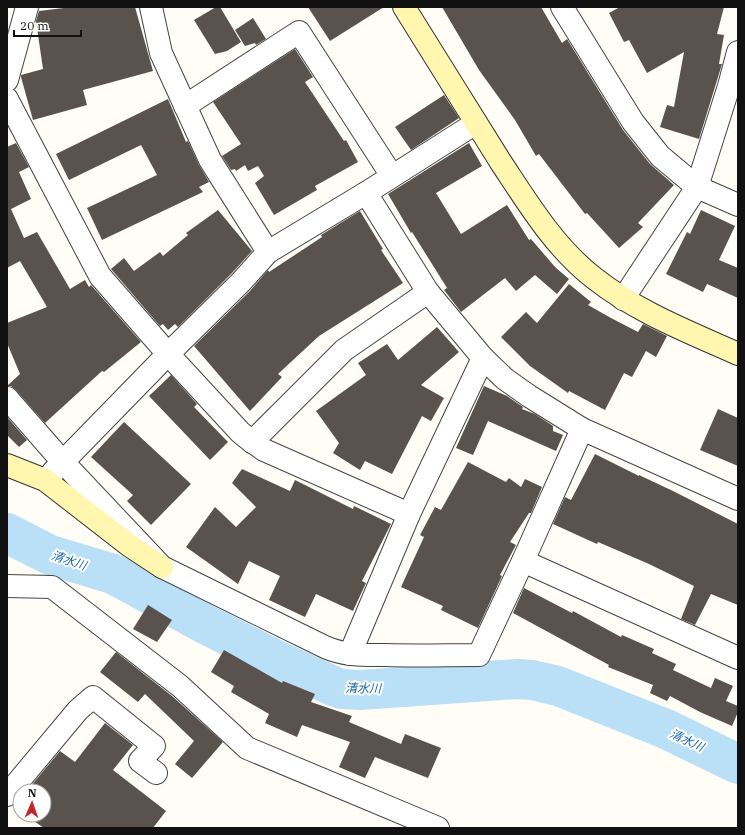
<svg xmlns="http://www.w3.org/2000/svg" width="745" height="835" font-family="'IBM Plex Serif','Noto Sans JP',serif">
	<rect width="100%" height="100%" fill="#fffdf5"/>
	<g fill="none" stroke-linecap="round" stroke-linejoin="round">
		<polyline stroke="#b9e0f7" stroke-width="40" points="7,533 50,555 113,574 205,624 278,661 333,686 342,689 360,690 518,679 532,680 558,686 666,729 738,764"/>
	</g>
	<g fill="#5a524d">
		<polygon points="72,7 135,7 153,71 83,90 87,105 33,120 21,77 21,75 43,69 36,21 39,11"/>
		<polygon points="216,7 220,7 241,42 227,51 215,54 194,20"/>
		<polygon points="308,7 384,7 330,41"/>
		<polygon points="442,7 541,7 562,43 567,39 623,130 650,164 674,185 638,223 643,227 619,248 587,213 585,214 539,154 536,156 515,120 479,70"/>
		<polygon points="620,7 724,7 717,34 724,35 719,64 722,64 699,139 660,127 667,105 674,107 684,52 647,73 629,40 624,42 609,13"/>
		<polygon points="253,18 266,39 256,45 255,43 245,46 235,30"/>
		<polygon points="295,49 313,77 305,82 344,141 346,140 358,162 315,186 317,190 274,215 255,183 264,176 258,166 248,171 245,165 236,171 235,169 231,170 222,156 241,144 213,102"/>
		<polygon points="444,95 459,118 411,150 395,127"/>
		<polygon points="168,99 186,142 188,141 199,165 209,182 199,187 203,192 102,240 87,208 157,175 141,145 69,180 56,154"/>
		<polygon points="16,143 29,167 19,172 31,199 11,209 24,238 37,232 70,289 85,280 89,287 91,285 141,342 104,372 102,371 45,423 16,390 11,386 7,386 20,374 7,343 7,323 47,307 20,261 7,268 7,147"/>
		<polygon points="469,143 482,166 436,193 461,234 507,205 529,240 531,239 555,267 569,279 557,294 535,275 516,291 505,278 461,312 444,290 447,288 412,232 411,233 388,194"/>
		<polygon points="218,210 252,251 232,273 178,327 175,324 168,330 163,324 160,326 111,269 124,258 134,271 160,252 163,256 188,235 186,233"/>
		<polygon points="701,210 735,226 719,260 738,268 738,298 707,284 703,292 666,274 687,232 690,234"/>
		<polygon points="360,211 383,249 381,250 403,283 319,336 278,374 282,377 250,411 194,346 250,291 268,270 269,272 322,237 321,235"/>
		<polygon points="569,284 591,302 588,305 611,318 638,332 643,324 667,336 656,357 646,351 632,377 624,373 605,410 569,391 568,393 530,366 501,337 526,312 537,323"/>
		<polygon points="437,327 459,352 421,385 444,398 431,421 422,416 392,474 365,461 360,470 333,453 339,443 316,411 366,375 358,363 387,344 398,360"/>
		<polygon points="171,375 197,404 194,407 228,442 210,460 149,396"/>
		<polygon points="484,386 507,396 523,407 522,409 535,414 553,426 553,431 563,435 556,451 488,421 473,455 456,448"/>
		<polygon points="718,409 738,418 738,466 700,450"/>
		<polygon points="7,417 27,440 19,447 7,435"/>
		<polygon points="124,422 191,484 151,525 127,501 133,495 91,457"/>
		<polygon points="595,454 639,476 639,475 673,491 738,524 738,605 711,594 695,625 681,619 694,586 649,564 598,542 597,544 553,524 565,497 571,500"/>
		<polygon points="468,462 506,482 509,478 521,487 525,479 542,487 531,513 529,513 510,542 516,545 500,575 502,576 478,628 441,610 443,606 401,587 424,537 420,535 435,507 441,510"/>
		<polygon points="242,469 290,491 295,480 353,509 354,506 391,524 362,581 366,583 353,611 316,594 305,617 269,600 280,576 249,561 238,584 186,547 215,507 236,527 256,507 232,483"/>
		<polygon points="524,588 572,613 573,611 621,637 622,635 654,649 652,653 676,664 673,670 711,688 715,678 733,686 726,701 738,706 738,712 732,726 700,712 670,696 667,701 650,693 653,685 608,667 609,665 513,613"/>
		<polygon points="148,605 172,620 157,642 133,629"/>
		<polygon points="224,650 282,683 283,681 315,694 311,702 352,716 349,722 401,744 405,734 441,748 428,778 375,757 365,778 339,767 350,742 302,725 297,737 265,723 269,714 231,692 234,686 211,672"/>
		<polygon points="116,652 172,696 223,742 192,778 175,764 194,741 145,694 138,702 100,672"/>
		<polygon points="105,723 133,745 113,770 166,811 153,828 44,828 34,821 39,815 44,815 44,808 49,802 44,798 44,791 35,791 30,787 60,751 75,762"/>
	</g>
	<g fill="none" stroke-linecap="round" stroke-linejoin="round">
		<g stroke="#444" stroke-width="24">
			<g id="street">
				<polyline points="151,7 161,53 210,160 268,252"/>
				<polyline points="562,7 633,122 660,156 697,187 738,205"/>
				<polyline points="7,80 27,7"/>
				<polyline points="7,99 100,276 168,354 240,432 246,437 264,450 409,514"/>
				<polyline points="185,106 299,32 392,176"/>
				<polyline points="366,193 428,292 483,358 505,379 529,396 582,429 738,499"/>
				<polyline points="623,299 697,187 729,86 738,52"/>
				<path d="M7 398 62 461 162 567 325 647C345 656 365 655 386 655 417 656 448 655 479 655L523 561 582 429"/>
				<polyline points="252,442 344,350 428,292"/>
				<polyline points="53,472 168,354 241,282 268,252 366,193 476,123"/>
				<polyline points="523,561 738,658"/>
				<polyline points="7,586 52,587 180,686 247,748 438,828"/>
				<polyline points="350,654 409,514 483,358"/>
				<polyline points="7,795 78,710 93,697 154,746 140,761 156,773"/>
			</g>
		</g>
		<g stroke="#333" stroke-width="24">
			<g id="secondary">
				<path d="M404 7C436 58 468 110 500 161 528 203 554 247 594 278 637 312 689 332 738 354"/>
				<polyline points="7,465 45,480 130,546 162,567"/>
			</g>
		</g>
		<use href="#street" stroke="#fff" stroke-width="22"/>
		<use href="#secondary" stroke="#fff6b0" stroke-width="22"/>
	</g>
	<g text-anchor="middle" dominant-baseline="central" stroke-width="4" stroke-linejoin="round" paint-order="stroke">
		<g font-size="12" font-style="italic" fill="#1768a6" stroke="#fff">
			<text transform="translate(69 560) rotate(18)">清水川</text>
			<text transform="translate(363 688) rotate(1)">清水川</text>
			<text transform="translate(687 740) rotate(25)">清水川</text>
		</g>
	</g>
	<rect width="745" height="835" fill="none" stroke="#111111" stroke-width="16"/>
	<g transform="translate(32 803) rotate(2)"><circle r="19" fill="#ffffff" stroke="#a0a0a0"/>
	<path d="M0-3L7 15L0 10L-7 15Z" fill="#c4262e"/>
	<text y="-6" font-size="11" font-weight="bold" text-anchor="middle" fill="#111111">N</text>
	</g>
	<path d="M14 30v6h67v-6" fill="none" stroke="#111111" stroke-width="2"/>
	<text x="20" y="30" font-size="12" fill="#111111" stroke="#ffffff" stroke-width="3" paint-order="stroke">20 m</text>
</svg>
